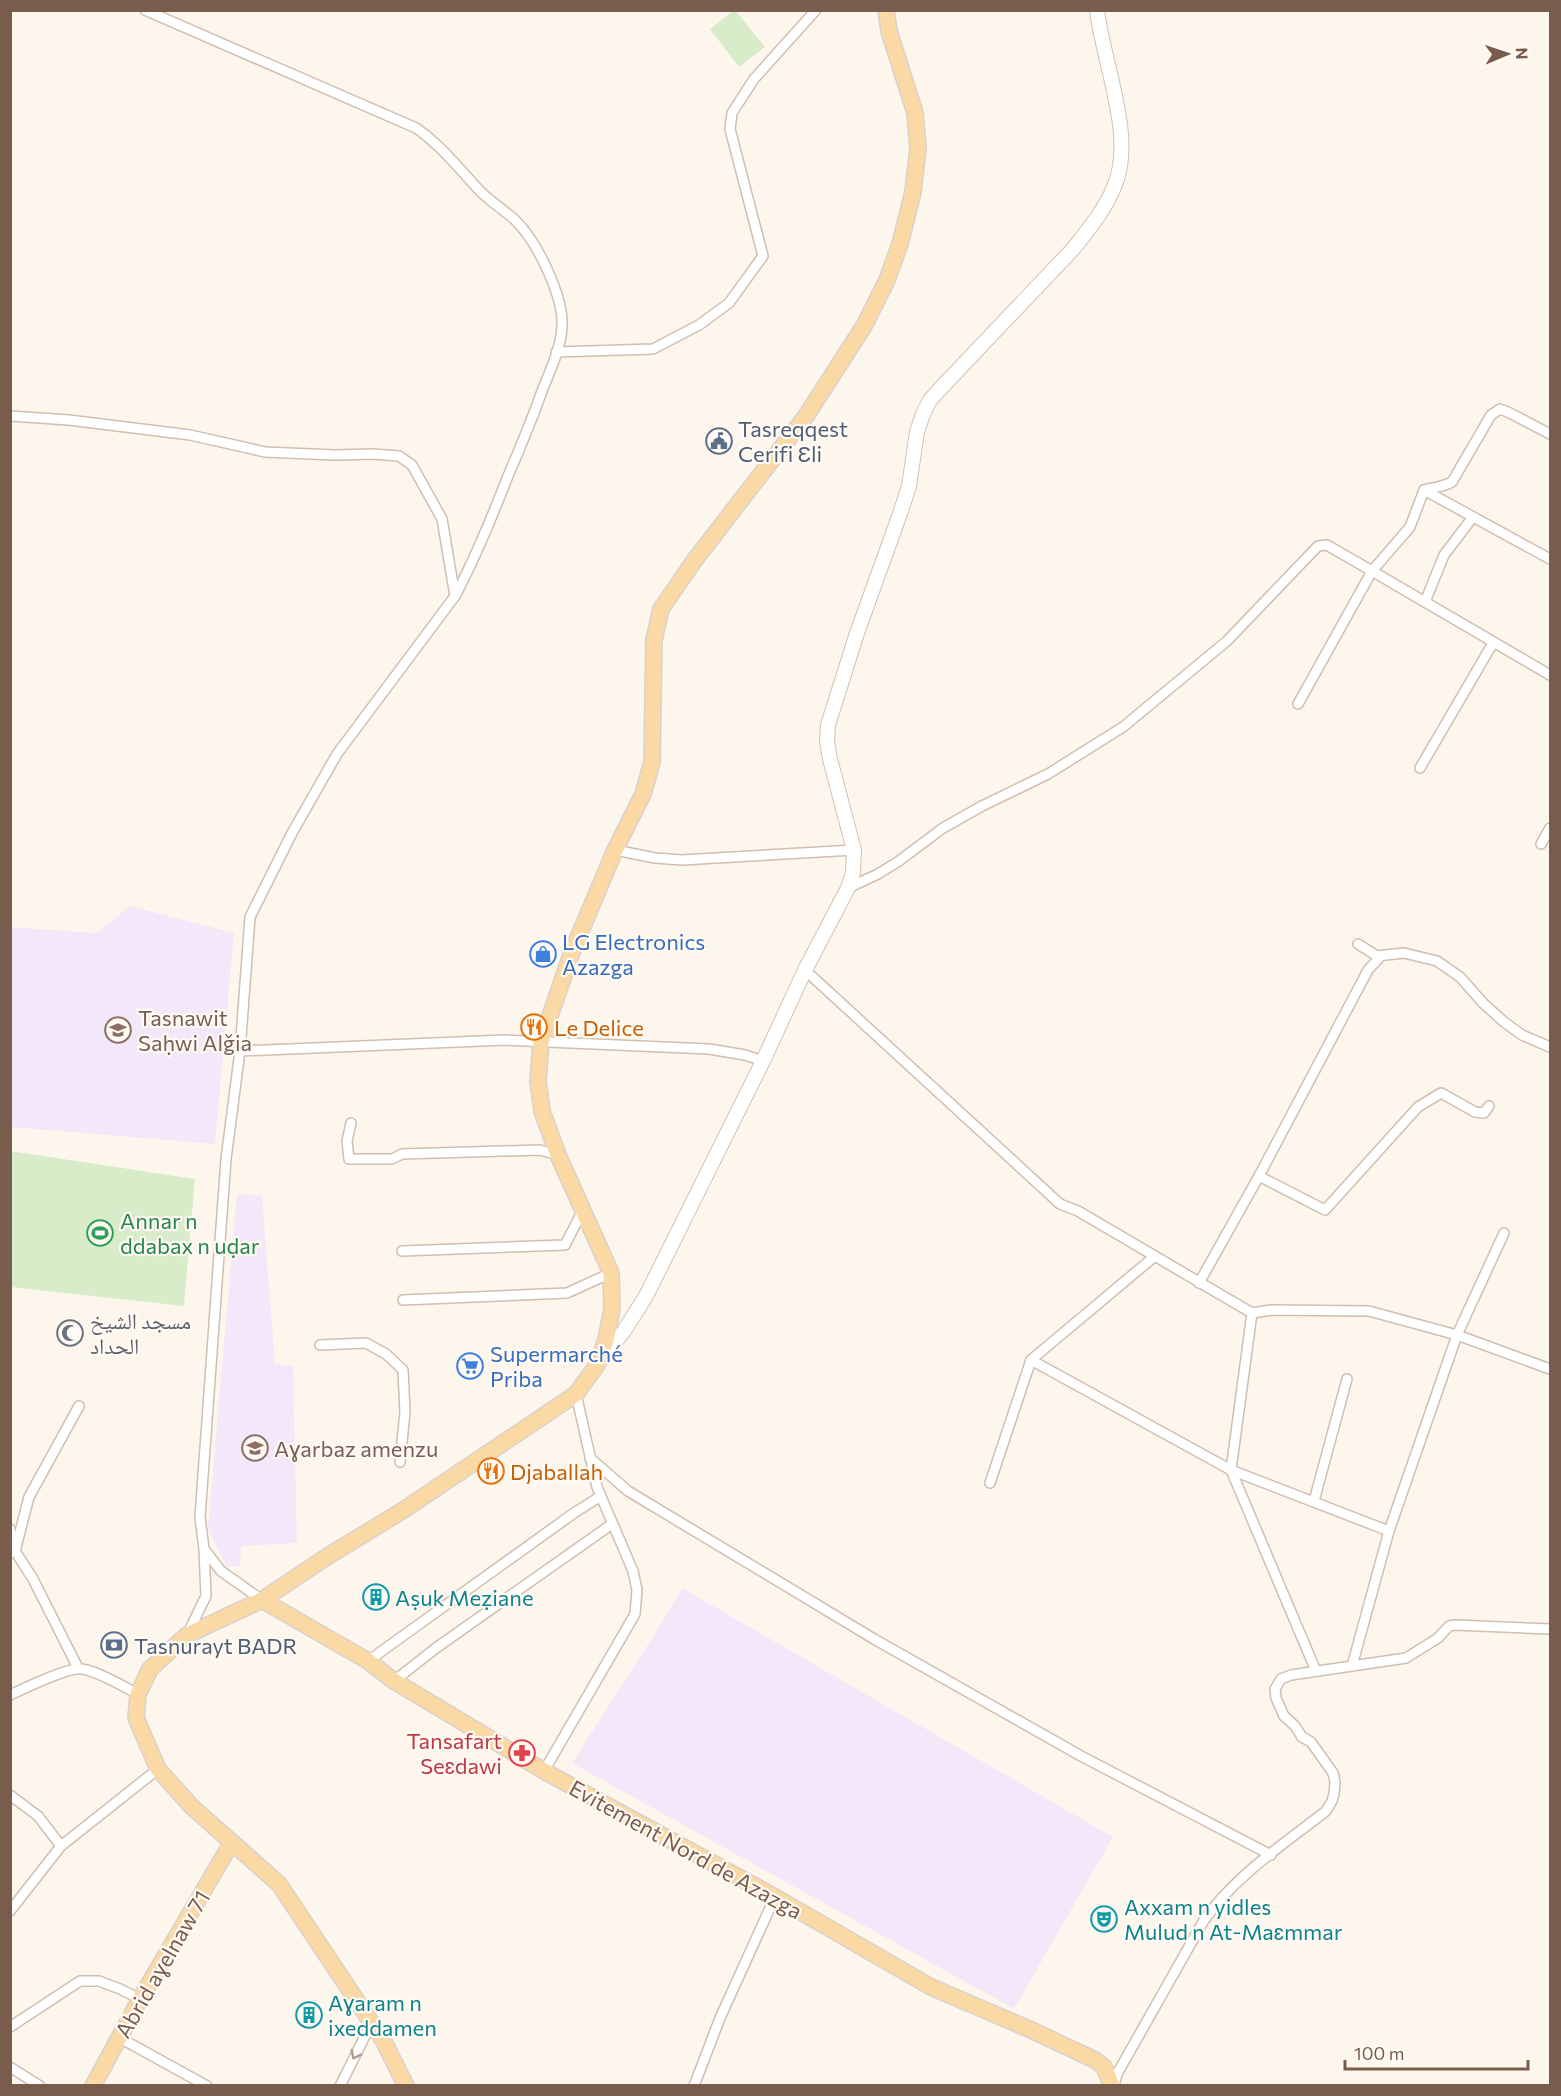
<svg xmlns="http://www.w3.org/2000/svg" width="1561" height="2096" font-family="Commissioner,'Noto Naskh Arabic',sans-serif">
	<rect width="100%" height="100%" fill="#fdf6ec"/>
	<g fill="#f3e8fa">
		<polygon points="130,906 234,933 215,1144 11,1127 11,927 97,933"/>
		<polygon points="237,1194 262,1196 275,1364 293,1366 297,1543 241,1546 240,1566 227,1567 208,1529"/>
		<polygon points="682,1588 1113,1837 1014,2009 572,1763 658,1629"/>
	</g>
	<g fill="#d8ecc9">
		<polygon points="734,10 736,11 765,47 739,67 710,29"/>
		<polygon points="10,1151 195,1179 184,1306 11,1287"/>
	</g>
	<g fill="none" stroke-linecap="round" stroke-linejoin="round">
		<g stroke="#d1beb0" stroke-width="12">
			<g id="street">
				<path d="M145 10 416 128C442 146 459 169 480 191 491 202 504 210 515 220 537 241 564 297 562 327 561 348 550 371 542 391 532 420 520 448 508 476 492 517 476 557 455 596L337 754 292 833 250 917 240 1051 226 1159 200 1517 204 1549 221 1571 262 1600"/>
				<polyline points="556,352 653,349 699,325 729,303 763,256 730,129 732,113 754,79 816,10"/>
				<polyline points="10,416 69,420 190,435 265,452 335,455 373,454 399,456 412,465 442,519 455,596"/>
				<polyline points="1424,490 1550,559"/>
				<polyline points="1425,602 1444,555 1473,517"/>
				<polyline points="1298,704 1372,571 1550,675"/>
				<polyline points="1420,768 1493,643"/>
				<polyline points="1541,844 1550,828"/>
				<polyline points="615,850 655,858 682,860 854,850"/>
				<path d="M848 888 878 874 899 861 943 828 982 806 1048 774 1123 727 1227 641 1318 546 1327 545 1372 571 1410 527 1424 490C1434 487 1443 487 1452 482L1491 415 1500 409 1510 413 1550 434"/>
				<polyline points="1358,944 1377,956 1404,953 1437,961 1460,977 1483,1003 1504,1022 1522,1035 1550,1047"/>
				<polyline points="805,970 1060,1204 1078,1211 1252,1313 1231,1470 1316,1671"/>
				<polyline points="240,1051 505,1040 709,1049 745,1055 763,1061"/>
				<polyline points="351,1123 347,1141 349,1159 392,1159 402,1154 540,1150 558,1155"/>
				<polyline points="1259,1176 1325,1210 1418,1107 1441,1093 1475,1112 1484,1113 1489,1106"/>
				<polyline points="402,1251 565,1245 583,1210"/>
				<polyline points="1199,1283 1259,1176 1368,970 1381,956"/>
				<polyline points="403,1300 567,1293 611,1273"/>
				<polyline points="1252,1313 1271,1310 1369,1311 1457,1335 1550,1369"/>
				<polyline points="320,1345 366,1343 386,1354 403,1370 405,1412 400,1462"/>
				<polyline points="1031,1360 1231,1470 1389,1531"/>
				<polyline points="590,1458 628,1491 874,1639 1081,1756 1271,1855"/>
				<polyline points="990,1483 1031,1360 1155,1256"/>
				<polyline points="1314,1501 1347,1379"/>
				<polyline points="10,1529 15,1551 33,1579 78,1668"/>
				<polyline points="10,1553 15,1551 29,1497 79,1406"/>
				<polyline points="187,1635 206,1596 204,1549"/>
				<polyline points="368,1661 574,1513 601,1496"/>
				<polyline points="1352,1666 1389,1531 1457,1335 1504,1233"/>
				<polyline points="394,1681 436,1648 612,1524"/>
				<path d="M10 1695C25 1688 62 1670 77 1669 91 1667 124 1687 138 1694"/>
				<polyline points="544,1771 635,1614 637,1590 633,1571 597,1487 576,1394"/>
				<polyline points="10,1795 38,1816 61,1846"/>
				<polyline points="10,1911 61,1846 158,1769"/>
				<polyline points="10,2027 80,1981 99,1981 120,1989 140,1999"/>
				<polyline points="120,2038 207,2086"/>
				<polyline points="10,2067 40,2086"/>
				<polyline points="340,2086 371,2024"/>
				<polyline points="694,2086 720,2018 775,1897"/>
				<path d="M1114 2086 1117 2074 1203 1922C1233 1877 1284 1844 1326 1811L1332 1801 1334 1794 1335 1782 1333 1773 1311 1742 1302 1737 1295 1726 1284 1716 1276 1698 1275 1689 1281 1679 1291 1675 1406 1658 1438 1638 1449 1626 1455 1625 1550 1629"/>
			</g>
		</g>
		<g stroke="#d6c0b0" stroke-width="16">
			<path id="secondary" d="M600 1361 624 1331 646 1296 763 1061 805 970 848 888 853 873 854 850 830 759 827 742 828 725 857 633 901 511 909 486 917 432 923 414 930 400 941 388 1073 249C1088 230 1105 210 1114 187 1136 138 1103 63 1097 10"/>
		</g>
		<g stroke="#dad1cd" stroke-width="18">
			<g id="primary">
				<polyline points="262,1600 368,1661 394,1681 544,1771 775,1897 931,1987 1029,2029 1095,2060 1104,2067 1112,2086"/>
				<polyline points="93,2086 140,1999 232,1842"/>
				<polyline points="406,2086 383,2040 279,1884 192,1807 158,1769 136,1718 138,1694 150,1669 187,1635 262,1600 328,1556 402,1511 576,1394 597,1365 606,1340 612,1309 611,1273 558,1155 542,1111 538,1081 541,1042 572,952 615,850 643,794 652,762 654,640 661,609 694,561 806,416 864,326 887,280 900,244 913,192 918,148 915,113 889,31 886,10"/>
			</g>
		</g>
		<use href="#street" stroke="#fff" stroke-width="9"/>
		<use href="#secondary" stroke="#fff" stroke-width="14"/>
		<use href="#primary" stroke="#fbd9a5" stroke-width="15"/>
	</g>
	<defs><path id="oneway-chevron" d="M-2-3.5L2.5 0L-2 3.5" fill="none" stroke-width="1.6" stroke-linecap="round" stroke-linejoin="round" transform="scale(1.5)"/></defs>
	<use stroke="#af9d94" href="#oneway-chevron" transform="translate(355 2055) rotate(117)"/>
	<defs>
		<g id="civic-ring" transform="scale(1.35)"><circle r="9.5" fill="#fffaf3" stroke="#5c6f8a" stroke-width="1.5"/><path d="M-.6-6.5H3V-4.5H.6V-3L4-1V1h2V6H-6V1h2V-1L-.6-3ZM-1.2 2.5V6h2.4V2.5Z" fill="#5c6f8a"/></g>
		<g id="shop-ring" transform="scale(1.35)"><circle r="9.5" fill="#fffaf3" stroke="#3f7fe0" stroke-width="1.5"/><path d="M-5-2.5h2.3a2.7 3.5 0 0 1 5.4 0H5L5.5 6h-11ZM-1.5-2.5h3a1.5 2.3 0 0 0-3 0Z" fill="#3f7fe0"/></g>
		<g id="restaurant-ring" transform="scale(1.35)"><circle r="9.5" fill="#fffaf3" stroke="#e8710a" stroke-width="1.5"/><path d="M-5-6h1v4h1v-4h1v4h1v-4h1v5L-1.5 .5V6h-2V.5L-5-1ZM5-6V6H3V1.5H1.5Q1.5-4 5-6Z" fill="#e8710a"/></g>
		<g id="university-ring" transform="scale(1.35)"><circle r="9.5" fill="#fffaf3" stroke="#8d6e63" stroke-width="1.5"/><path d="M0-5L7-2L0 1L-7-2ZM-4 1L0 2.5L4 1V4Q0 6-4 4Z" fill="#8d6e63"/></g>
		<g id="stadium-ring" transform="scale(1.35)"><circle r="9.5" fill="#fffaf3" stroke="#2e9e5b" stroke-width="1.5"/><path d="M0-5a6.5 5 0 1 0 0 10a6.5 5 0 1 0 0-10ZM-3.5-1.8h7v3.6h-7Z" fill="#2e9e5b"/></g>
		<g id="mosque-ring" transform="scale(1.35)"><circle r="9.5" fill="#fffaf3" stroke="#6b7280" stroke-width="1.5"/><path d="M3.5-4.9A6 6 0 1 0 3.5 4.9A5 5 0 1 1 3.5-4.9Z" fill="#6b7280"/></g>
		<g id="supermarket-ring" transform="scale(1.35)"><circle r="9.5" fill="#fffaf3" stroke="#3f7fe0" stroke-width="1.5"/><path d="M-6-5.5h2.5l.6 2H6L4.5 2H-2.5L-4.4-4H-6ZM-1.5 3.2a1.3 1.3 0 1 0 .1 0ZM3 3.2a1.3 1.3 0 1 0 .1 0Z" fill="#3f7fe0"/></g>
		<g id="school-ring" transform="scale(1.35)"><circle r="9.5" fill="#fffaf3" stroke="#8d6e63" stroke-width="1.5"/><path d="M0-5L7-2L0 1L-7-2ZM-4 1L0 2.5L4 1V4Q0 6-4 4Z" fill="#8d6e63"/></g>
		<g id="building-ring" transform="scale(1.35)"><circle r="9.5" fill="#fffaf3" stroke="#0f9aa8" stroke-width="1.5"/><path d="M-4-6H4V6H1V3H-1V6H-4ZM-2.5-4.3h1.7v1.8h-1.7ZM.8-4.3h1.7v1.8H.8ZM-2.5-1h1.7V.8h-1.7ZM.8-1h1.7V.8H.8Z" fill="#0f9aa8"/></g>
		<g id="bank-ring" transform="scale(1.35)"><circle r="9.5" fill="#fffaf3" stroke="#5c6f8a" stroke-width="1.5"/><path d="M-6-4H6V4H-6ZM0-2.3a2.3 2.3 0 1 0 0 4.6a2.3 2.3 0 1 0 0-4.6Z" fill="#5c6f8a"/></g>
		<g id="pharmacy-ring" transform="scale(1.35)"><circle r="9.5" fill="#fffaf3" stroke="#e0444e" stroke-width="1.5"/><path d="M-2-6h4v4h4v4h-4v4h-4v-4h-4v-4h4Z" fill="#e0444e"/></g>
		<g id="theatre-ring" transform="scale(1.35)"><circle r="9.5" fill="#fffaf3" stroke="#0f9aa8" stroke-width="1.5"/><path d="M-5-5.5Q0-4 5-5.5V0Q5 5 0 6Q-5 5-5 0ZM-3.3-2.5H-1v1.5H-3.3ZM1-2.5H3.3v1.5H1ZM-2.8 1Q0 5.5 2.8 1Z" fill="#0f9aa8"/></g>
	</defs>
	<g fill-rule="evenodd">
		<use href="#civic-ring" x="719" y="441"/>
		<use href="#shop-ring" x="543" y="954"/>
		<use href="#restaurant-ring" x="534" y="1027"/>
		<use href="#university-ring" x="118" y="1030"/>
		<use href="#stadium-ring" x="100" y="1233"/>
		<use href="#mosque-ring" x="70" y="1333"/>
		<use href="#supermarket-ring" x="470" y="1366"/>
		<use href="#school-ring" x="255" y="1448"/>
		<use href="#restaurant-ring" x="491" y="1471"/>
		<use href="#building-ring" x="376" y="1597"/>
		<use href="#bank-ring" x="114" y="1645"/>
		<use href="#pharmacy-ring" x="522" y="1753"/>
		<use href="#theatre-ring" x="1104" y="1919"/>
		<use href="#building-ring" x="309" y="2015"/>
	</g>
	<g text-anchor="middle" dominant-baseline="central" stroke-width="4.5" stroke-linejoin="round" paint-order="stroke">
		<g font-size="22" fill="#4e5e75" stroke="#fffaf3" text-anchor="start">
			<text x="738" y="428">Tasreqqest<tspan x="738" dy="25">Cerifi Ɛli</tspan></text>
			<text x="134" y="1645">Tasnurayt BADR</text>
		</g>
		<g font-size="22" fill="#366cbe" stroke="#fffaf3" text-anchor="start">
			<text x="562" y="941">LG Electronics<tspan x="562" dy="25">Azazga</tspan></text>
			<text x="490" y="1353">Supermarché<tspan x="490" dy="25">Priba</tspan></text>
		</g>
		<g font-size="22" fill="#785e54" stroke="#fffaf3" text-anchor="start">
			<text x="138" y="1017">Tasnawit<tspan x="138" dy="25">Saḥwi Alǧia</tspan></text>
			<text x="274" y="1448">Aɣarbaz amenzu</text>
		</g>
		<g font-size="22" fill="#c56008" stroke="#fffaf3" text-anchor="start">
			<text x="554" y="1027">Le Delice</text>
			<text x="510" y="1471">Djaballah</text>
		</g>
		<g font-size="22" fill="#27864d" stroke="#fffaf3" text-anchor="start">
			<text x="120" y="1220">Annar n<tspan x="120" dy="25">ddabax n uḍar</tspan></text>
		</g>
		<g font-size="22" fill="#5b616d" stroke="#fffaf3" text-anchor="start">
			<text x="90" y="1320">مسجد الشيخ<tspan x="90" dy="25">الحداد</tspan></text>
		</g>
		<g font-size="22" fill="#0d838f" stroke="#fffaf3" text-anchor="start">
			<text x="395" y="1597">Aṣuk Meẓiane</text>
			<text x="1124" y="1906">Axxam n yidles<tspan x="1124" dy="25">Mulud n At-Maɛmmar</tspan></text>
			<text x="328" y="2002">Aɣaram n<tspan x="328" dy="25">ixeddamen</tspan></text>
		</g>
		<g font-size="22" fill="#be3a42" stroke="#fffaf3" text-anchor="end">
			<text x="502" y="1740">Tansafart<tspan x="502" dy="25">Seɛdawi</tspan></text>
		</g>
		<g font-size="22" fill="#7a5c4d" stroke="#fffaf3">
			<text transform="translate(686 1849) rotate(29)">Evitement Nord de Azazga</text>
			<text transform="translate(162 1964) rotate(-60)">Abrid aɣelnaw 71</text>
		</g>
	</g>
	<rect width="1561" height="2096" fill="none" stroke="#7a5c4d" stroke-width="24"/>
	<g transform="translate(1507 54) rotate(88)" stroke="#fffaf3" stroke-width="4.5" paint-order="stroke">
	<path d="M0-4.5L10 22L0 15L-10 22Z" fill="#7a5c4d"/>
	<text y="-9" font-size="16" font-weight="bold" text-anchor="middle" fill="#7a5c4d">N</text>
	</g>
	<path d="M1345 2060v9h183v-9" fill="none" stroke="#7a5c4d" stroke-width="3"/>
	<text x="1354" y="2060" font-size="18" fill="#7a5c4d" stroke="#fffaf3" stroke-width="4.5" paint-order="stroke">100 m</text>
</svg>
